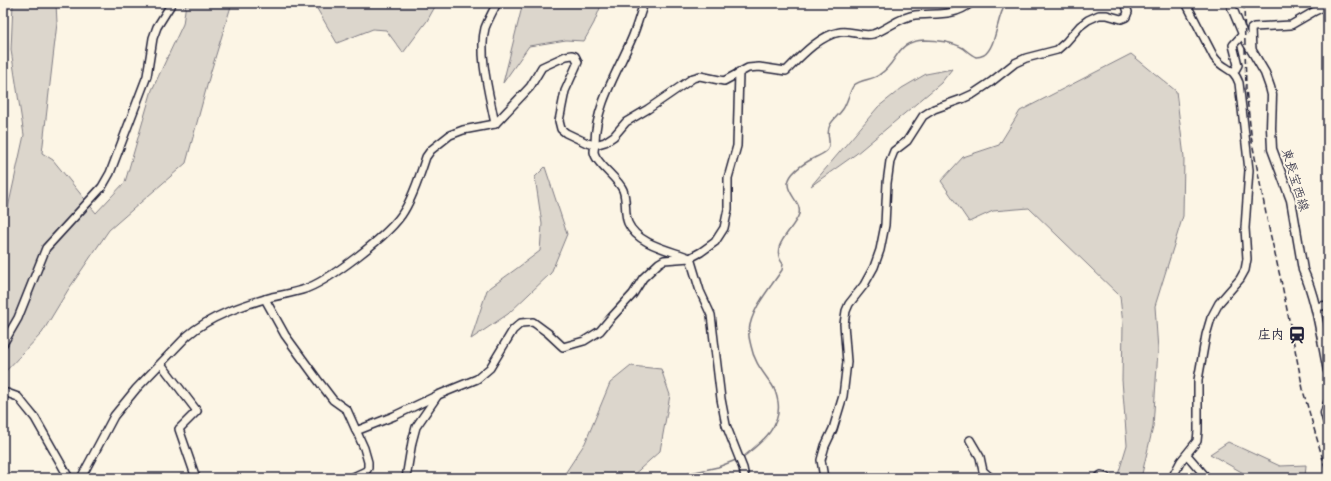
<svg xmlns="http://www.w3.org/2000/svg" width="1331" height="481" font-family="'Architects Daughter','Klee One',sans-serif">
	<rect width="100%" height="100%" fill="#fcf5e5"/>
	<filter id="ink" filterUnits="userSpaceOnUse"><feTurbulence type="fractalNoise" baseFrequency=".025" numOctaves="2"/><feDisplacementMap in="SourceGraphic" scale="8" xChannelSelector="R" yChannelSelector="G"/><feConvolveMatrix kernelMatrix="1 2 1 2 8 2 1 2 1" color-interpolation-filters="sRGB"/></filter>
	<g filter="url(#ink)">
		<g fill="#dcd6cc" stroke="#7f7c84">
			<polygon points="13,3 56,3 57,23 42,153 53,160 96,213 125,182 152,90 183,24 186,3 232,3 211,71 186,163 109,230 68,290 42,333 3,374 3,215 8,208 24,135 11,50"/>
			<polygon points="313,3 437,3 427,21 403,53 386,30 373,29 337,43 316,7"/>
			<polygon points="527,3 602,3 594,23 584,41 566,40 529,46 503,83 522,7"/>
			<polygon points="1131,54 1176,91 1184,157 1183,216 1155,306 1158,350 1153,427 1141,478 1117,478 1127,445 1122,380 1123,325 1120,296 1029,208 993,211 969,222 941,181 963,157 999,145 1020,111"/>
			<polygon points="952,69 941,83 856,154 811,186 878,107 902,88 926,74"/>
			<polygon points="545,167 567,234 551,273 508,314 471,339 487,290 516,269 540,251 542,224 535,177"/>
			<polygon points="631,366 661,369 670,395 660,451 630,478 562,478 585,443 610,383"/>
			<polygon points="1228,442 1280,466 1306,465 1305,478 1252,478 1210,454"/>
		</g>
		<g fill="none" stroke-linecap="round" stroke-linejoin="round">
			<g stroke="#78757e" stroke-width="1.5">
				<path d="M742 458C759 444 782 428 778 402 777 396 776 391 772 385 763 372 754 362 751 346 750 341 748 336 749 331 751 309 770 288 782 270L783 264C768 246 794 230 799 214 802 202 787 195 788 183 790 171 806 162 816 157 820 155 826 153 828 149 832 142 825 134 830 125 833 119 839 115 843 109 847 104 851 87 854 85 861 79 872 80 879 75 900 62 894 41 925 40 936 40 953 42 963 48 967 51 971 55 976 57 979 57 982 56 984 55 997 46 996 18 1006 3"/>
				<polyline points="677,478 686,474 718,467 736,460"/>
			</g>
			<g stroke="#22223b" stroke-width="10">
				<g id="minor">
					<path d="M644 3C640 14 637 26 632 38 618 71 595 106 595 143 595 145 594 149 594 152 596 164 618 178 623 190 627 200 624 213 628 223 638 245 670 250 690 258L700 291 711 315 721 399 726 425 743 468 745 478"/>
					<polyline points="1252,51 1251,29 1254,27 1291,25 1315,11 1328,5"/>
					<polyline points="1234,72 1238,65 1233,45 1243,34"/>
					<path d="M495 124C490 97 478 55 485 28 488 20 493 11 497 3"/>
					<polyline points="265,299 285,335 317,379 333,400 347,410 364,448 368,462 368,468 366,471 351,478"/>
					<polyline points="1315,307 1328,305"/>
					<polyline points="3,344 18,318 46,248 102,187 110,173 147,76 153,38 157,27 172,3"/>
					<polyline points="161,364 197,411 179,429 196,478"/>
					<polyline points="3,394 7,393 18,397 26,407 35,418 69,478"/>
					<polyline points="356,431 394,416 438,395 477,379 490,368 513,330 521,323 533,322 548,333 563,347 584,341 600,331 610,319 633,294 643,278 659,263 664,260 690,258 701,252 715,242 724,228 728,209 728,178 737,146 739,72"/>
					<polyline points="970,440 980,457 983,471 991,478"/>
					<polyline points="1187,455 1207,478"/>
					<path d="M81 478 114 416 136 389 187 336C210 316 243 305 272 297 282 295 292 293 302 290 328 282 391 234 404 211 414 195 420 175 426 157L431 150 450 135 463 130 495 124 530 87 542 67 566 56 572 55 575 56 578 62 565 91 559 121 561 129 566 133 587 143 595 145 605 142 614 136 626 122 648 109 693 78 700 76 724 81 748 68 759 67 786 71C800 57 820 35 840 32 851 30 862 37 873 34 888 29 899 17 915 15 935 13 954 17 971 3"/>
					<polyline points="406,478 412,442 416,427 438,395"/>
					<polyline points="824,478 821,460 825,446 833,429 843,396 847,362 844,324 846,311 849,304 864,285 874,267 880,250 885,225 887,183 890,161 894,151 907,141 923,116 934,109 962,99 973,94 991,82 1015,63 1026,58 1057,50 1066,42 1080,26 1088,20 1099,15 1107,15 1121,19 1126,17 1128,12 1125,3"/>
					<polyline points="1098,478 1101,475 1107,478"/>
					<path d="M1172 478 1181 461 1197 441 1198 431V380L1206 335 1211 318 1219 303 1240 279 1245 270 1247 259 1245 228 1249 170 1239 83C1233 66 1224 71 1214 57L1186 3"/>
				</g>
			</g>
			<g stroke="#22223b" stroke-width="11">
				<g id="major">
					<path d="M1230 3 1245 39 1265 73 1270 87 1272 95 1271 128 1272 149 1291 200 1303 270C1317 301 1321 337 1328 371"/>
					<polyline points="1328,403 1325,413 1328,424"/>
				</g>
			</g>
			<use href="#minor" stroke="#fcf5e5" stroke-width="7"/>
			<use href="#major" stroke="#fcf5e5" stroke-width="8"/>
			<polyline stroke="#22223b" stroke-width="1.5" stroke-dasharray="6 3" stroke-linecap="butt" points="1244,3 1246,89 1252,142 1268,224 1282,285 1304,394 1328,477"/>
		</g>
	</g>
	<defs>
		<g id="station-bare" transform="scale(1.38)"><path d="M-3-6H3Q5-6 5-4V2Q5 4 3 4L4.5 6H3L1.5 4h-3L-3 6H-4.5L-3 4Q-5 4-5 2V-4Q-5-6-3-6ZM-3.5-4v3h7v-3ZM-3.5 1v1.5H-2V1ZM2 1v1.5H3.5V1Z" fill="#22223b" stroke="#fcf5e5" stroke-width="2.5" paint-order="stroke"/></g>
	</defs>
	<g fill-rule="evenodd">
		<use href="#station-bare" x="1297" y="335"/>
	</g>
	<g text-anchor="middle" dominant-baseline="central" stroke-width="4" stroke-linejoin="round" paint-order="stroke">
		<g font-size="13" fill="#22223b" stroke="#fcf5e5">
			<text transform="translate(1295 180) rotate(73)">東長宝西線</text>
		</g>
		<g font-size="13" font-weight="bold" fill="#22223b" stroke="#fcf5e5" text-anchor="end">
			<text x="1284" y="335">庄内</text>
		</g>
	</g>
	<rect width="1331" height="481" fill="none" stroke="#fcf5e5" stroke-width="16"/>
	<rect x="8" y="8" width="1315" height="465" fill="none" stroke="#22223b" stroke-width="1.5" filter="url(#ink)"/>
</svg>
